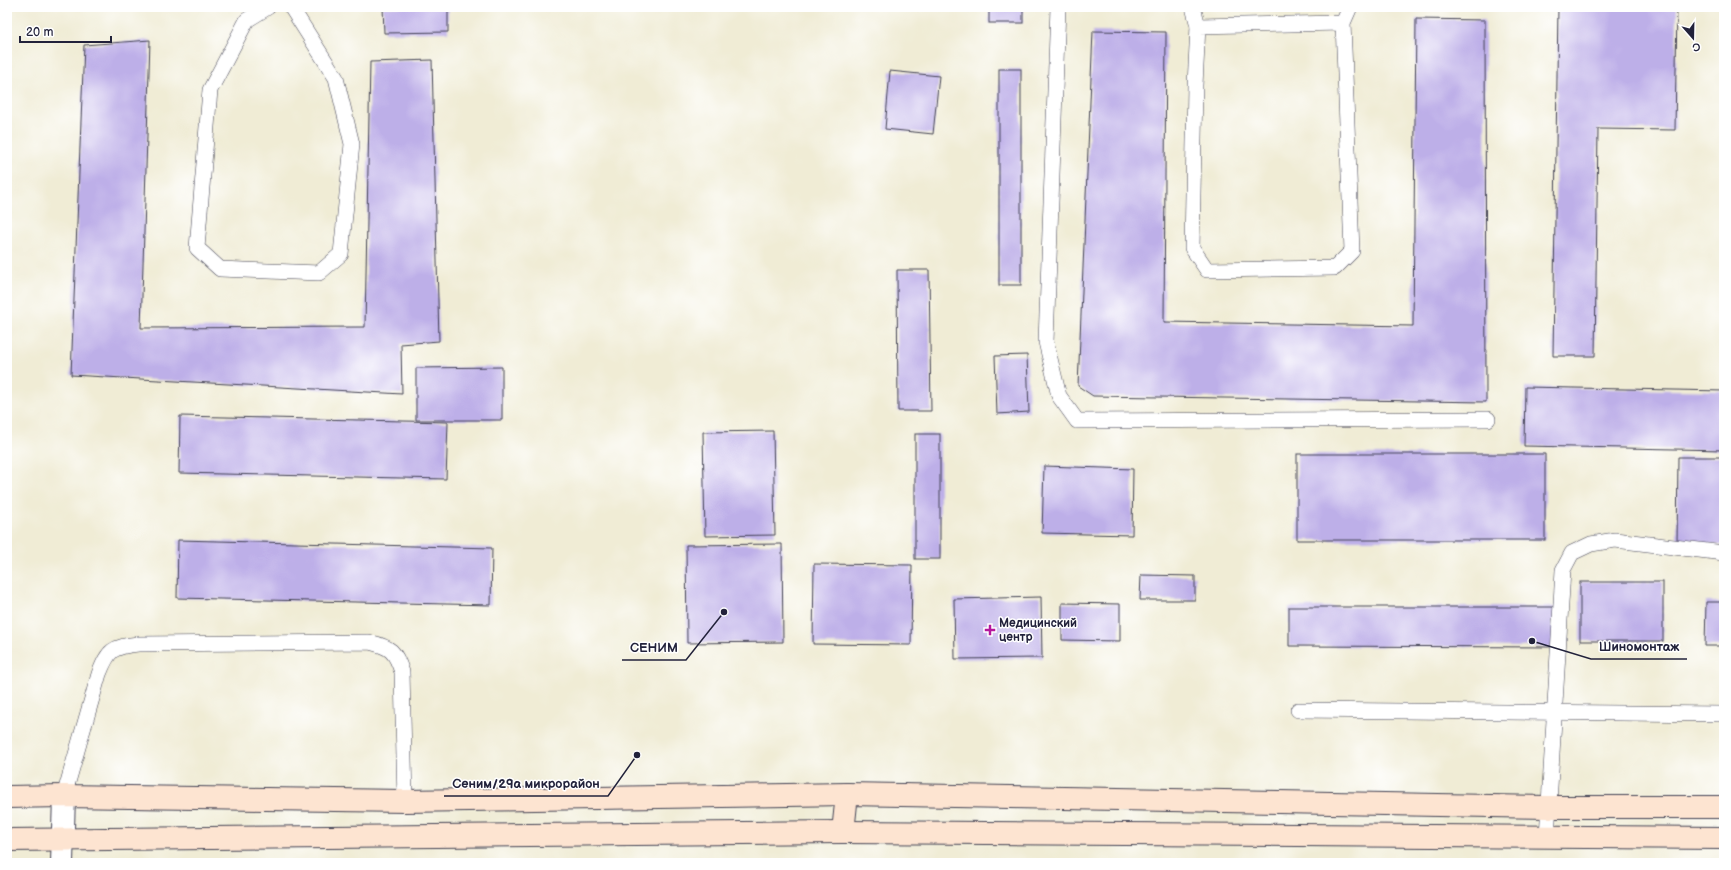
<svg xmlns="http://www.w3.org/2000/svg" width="1731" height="870" font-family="'Balsamiq Sans',sans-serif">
	<rect width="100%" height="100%" fill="#fff"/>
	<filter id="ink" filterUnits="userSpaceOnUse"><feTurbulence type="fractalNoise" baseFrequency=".025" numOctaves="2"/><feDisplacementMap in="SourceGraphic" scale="8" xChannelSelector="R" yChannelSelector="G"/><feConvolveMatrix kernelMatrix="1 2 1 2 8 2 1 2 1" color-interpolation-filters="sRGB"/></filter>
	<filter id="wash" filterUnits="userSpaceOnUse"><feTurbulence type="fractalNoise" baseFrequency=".012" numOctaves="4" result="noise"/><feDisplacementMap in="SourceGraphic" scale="16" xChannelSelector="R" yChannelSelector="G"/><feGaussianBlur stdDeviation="0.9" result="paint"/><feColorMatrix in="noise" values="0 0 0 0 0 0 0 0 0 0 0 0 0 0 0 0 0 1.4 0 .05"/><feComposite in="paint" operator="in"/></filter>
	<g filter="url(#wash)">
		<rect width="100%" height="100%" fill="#f0ecd5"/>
		<g id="blocks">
			<g fill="#bdafe8">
				<polygon points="383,7 448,7 448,32 384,33"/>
				<rect x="989" y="7" width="34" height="16"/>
				<polygon points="1558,7 1677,7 1675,130 1598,129 1595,356 1553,356"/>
				<polygon points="1416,19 1485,20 1486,402 1093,396 1078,386 1093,31 1166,32 1164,322 1413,326"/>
				<polygon points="150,40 141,328 365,327 370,62 432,60 439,341 401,344 402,394 71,375 84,45"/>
				<rect x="999" y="69" width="22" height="216"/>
				<polygon points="890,71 939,76 933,134 885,129"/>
				<polygon points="897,270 929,270 931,411 898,411"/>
				<polygon points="1027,355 1029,412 997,414 995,356"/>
				<polygon points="502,367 502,420 416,420 416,368"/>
				<polygon points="1525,387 1724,391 1724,450 1524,446"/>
				<polygon points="180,416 448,422 446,479 179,473"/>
				<polygon points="773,431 775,535 705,536 703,432"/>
				<rect x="915" y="434" width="25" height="125"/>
				<rect x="1297" y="454" width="248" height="86"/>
				<polygon points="1678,457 1724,457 1724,545 1677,545"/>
				<polygon points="1044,466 1133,469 1132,535 1042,533"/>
				<polygon points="178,540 492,548 491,605 177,598"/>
				<polygon points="782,544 783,642 687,643 686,545"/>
				<polygon points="814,564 912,565 911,645 813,644"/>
				<polygon points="1141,575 1195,576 1195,600 1140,600"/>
				<rect x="1580" y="582" width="83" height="59"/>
				<polygon points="1041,597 1042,658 955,659 954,599"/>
				<polygon points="1706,602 1724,602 1724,646 1705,646"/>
				<polygon points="1062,603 1120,604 1120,641 1062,640"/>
				<polygon points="1289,607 1556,607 1556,647 1289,646"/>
			</g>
		</g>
	</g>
	<g filter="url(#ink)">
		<use href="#blocks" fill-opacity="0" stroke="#414052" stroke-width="1"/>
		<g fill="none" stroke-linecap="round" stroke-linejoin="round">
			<g stroke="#414052" stroke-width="16">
				<g id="lane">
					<polyline points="268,7 247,20 210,90 197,248 220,269 319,273 341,254 352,144 336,78 291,7"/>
					<polyline points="1058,7 1046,342 1059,396 1077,421 1488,419"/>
					<polyline points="1193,7 1198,26"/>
					<polyline points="1343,23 1198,26 1195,85 1192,248 1207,270 1335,268 1352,251 1343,23 1350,7"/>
					<polyline points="1298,710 1724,714"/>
					<path d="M64 796 99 674C109 649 112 647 138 644L369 642C391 647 395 651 402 672L405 801"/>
					<polyline points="1547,837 1563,570 1572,553 1591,544 1615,540 1724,553"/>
				</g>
			</g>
			<g stroke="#414052" stroke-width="24">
				<polyline id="street" points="62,863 64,796"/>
			</g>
			<g stroke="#414052" stroke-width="24">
				<g id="secondary">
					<polyline points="7,797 64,796 405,801 847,794 1548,807 1724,807"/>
					<polyline points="843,832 847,794"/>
					<polyline points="7,840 843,832 1724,838"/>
				</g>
			</g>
			<use href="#lane" stroke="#fff" stroke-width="15"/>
			<use href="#street" stroke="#fff" stroke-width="22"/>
			<use href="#secondary" stroke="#fde4d1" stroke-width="22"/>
		</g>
	</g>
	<path fill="#b5179e" stroke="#fff" stroke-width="1.5" d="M988 624h4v4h4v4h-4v4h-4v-4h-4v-4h4z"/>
	<g text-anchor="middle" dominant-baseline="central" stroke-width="3" stroke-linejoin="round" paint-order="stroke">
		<g font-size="12" font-weight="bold" fill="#22223b" stroke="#fff" text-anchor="start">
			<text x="999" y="623">Медицинский<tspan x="999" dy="14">центр</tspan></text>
		</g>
	</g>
	<path fill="none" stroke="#22223b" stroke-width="1.5" d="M1532 641L1591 659H1687M724 612L686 660H622M637 755L608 796H444"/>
	<g fill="#22223b" stroke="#fff" stroke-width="1.5">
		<circle cx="1532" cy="641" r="4"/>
		<circle cx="724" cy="612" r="4"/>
		<circle cx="637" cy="755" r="4"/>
	</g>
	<g font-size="13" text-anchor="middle" font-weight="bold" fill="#22223b" stroke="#fff" stroke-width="3" stroke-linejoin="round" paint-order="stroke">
		<text x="1639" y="651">Шиномонтаж</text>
		<text x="654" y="652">СЕНИМ</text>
		<text x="526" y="788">Сеним/29а микрорайон</text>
	</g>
	<rect width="1731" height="870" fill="none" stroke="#fff" stroke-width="24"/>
	<g transform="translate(1693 38) rotate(160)" stroke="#ffffff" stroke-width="3" paint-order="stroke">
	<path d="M0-3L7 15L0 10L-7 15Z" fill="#22223b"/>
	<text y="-6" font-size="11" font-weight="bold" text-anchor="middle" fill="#22223b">С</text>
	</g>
	<path d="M20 36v6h91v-6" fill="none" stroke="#22223b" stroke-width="2"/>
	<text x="26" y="36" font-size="12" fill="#22223b" stroke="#ffffff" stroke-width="3" paint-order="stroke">20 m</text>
</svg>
